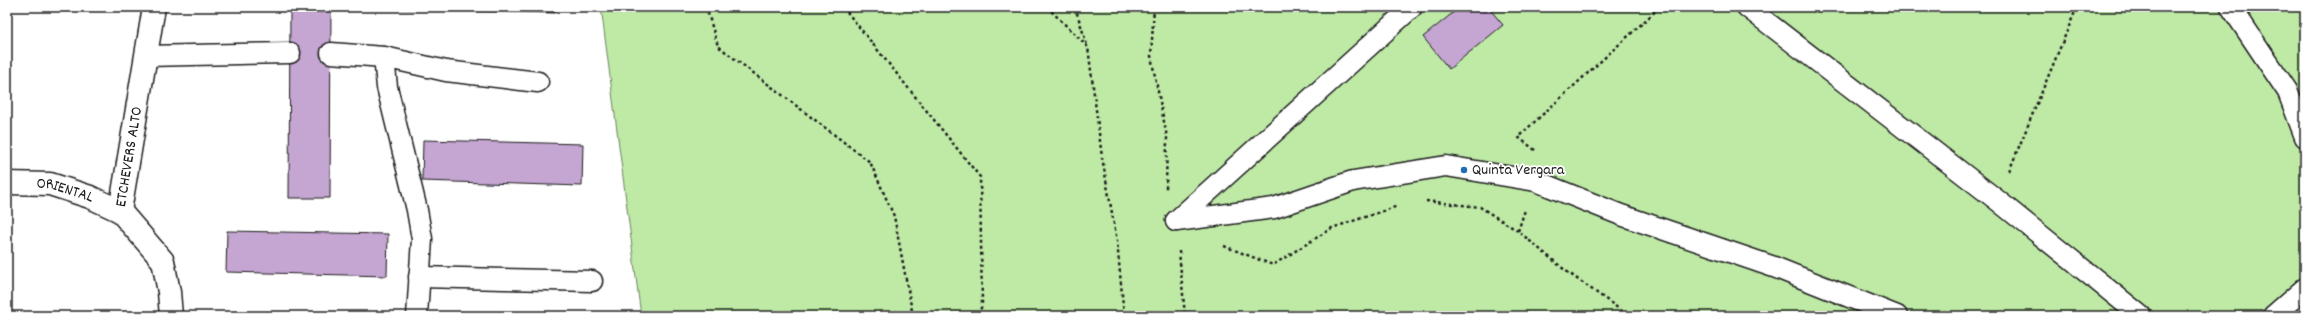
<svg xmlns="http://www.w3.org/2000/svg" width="2312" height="323" font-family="Dekko,sans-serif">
	<rect width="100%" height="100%" fill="#fff"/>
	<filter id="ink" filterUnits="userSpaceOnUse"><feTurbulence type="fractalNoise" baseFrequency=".025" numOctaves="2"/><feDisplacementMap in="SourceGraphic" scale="8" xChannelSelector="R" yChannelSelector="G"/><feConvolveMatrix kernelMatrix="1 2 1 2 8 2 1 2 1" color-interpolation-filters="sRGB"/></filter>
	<g filter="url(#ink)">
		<polygon fill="#beeaa6" stroke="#6d8361" points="601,7 2305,7 2305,316 641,316"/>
		<g fill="#c5a5d1" stroke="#1c1c1c">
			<polygon points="290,7 331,7 330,198 289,198"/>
			<polygon points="396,7 556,7 556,13 396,9"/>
			<polygon points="1460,7 1488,7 1503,25 1449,69 1423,37"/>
			<polygon points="423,140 583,144 582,186 422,181"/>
			<polygon points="227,231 388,234 387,276 226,272"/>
		</g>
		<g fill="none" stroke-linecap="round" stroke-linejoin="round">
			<g stroke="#1c1c1c" stroke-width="23">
				<g id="service">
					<polyline points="1747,7 1997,200 2141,316"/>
					<polyline points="2231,7 2288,92 2305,137"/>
					<polyline points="331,53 384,57"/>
					<polyline points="146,56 290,53"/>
					<polyline points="1176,221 1274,208 1353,181 1446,166 1536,181 1621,215 1774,267 1897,316"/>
					<polyline points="1176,221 1412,7"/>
					<polyline points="419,277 592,281"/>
					<polyline points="417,316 422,239 417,210 387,87 384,57 446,71 538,82"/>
					<polyline points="2273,316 2305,288"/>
				</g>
			</g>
			<g stroke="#1c1c1c" stroke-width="25">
				<g id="minor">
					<path id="s1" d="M120 211 154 7"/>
				</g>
			</g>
			<g stroke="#1c1c1c" stroke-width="25">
				<g id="tertiary">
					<path id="s2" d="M7 183 50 184 90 197 120 211 163 261 169 292 171 316"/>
				</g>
			</g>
			<g stroke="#1c1c1c" stroke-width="2.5" stroke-dasharray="3 3" stroke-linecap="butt">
				<polyline points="706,7 718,46 870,162 894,216 913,316"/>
				<polyline points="843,7 980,177 982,305 978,316"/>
				<polyline points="1047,7 1088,47 1102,157 1117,241 1124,316"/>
				<polyline points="1075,7 1087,45"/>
				<polyline points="1154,7 1151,56 1167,137 1166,189"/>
				<polyline points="1535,150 1518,137 1660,7"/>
				<polyline points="2009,171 2077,7"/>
				<polyline points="1426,201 1480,207 1518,231 1566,271 1629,316"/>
				<polyline points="1518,231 1525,210"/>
				<polyline points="1224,246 1273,265 1332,228 1398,206"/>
				<polyline points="1179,251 1185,316"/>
			</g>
			<use href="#service" stroke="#fff" stroke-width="20"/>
			<use href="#minor" stroke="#fff" stroke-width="22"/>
			<use href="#tertiary" stroke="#fff" stroke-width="22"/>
		</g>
	</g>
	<circle fill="#1f6fb2" stroke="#fff" stroke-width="1.5" cx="1464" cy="170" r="4"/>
	<g text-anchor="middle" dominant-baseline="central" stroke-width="3.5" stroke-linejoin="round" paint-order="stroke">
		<g font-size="16" fill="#1c1c1c" stroke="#fff">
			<text stroke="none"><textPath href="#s1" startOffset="55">ETCHEVERS ALTO</textPath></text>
			<text stroke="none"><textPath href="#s2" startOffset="59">ORIENTAL</textPath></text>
		</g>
		<g font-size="16" fill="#1c1c1c" stroke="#fff" text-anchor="start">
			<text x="1472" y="170">Quinta Vergara</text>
		</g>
	</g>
	<rect width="2312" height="323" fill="none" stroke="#fff" stroke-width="24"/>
	<rect x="12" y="12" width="2288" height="299" fill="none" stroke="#1c1c1c" stroke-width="1.5" filter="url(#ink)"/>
</svg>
